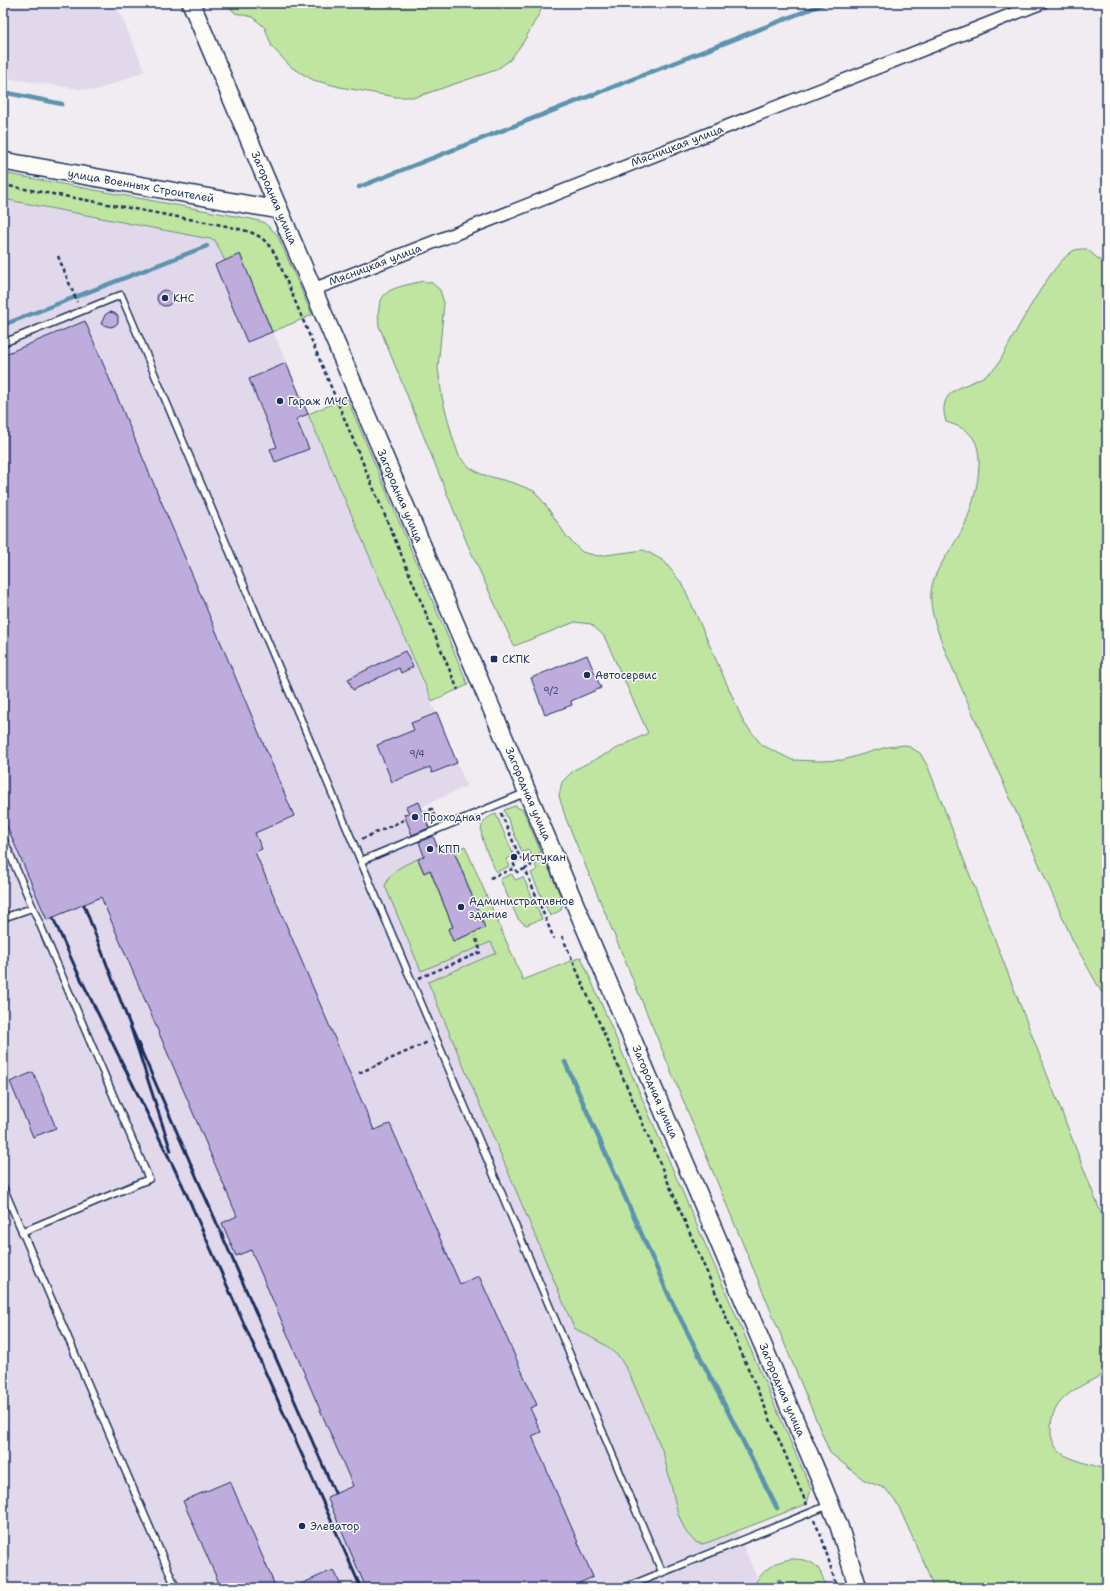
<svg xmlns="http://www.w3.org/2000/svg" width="1110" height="1591" font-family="'Shantell Sans',sans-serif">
	<rect width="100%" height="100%" fill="#f0ecf2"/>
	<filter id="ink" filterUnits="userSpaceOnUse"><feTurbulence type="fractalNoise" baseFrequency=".025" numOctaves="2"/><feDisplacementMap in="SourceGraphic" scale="8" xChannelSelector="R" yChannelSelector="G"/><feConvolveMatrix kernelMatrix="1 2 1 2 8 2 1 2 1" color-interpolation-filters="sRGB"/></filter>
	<g filter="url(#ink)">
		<g fill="#e1d9eb">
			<polygon points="3,3 98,3 101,9 116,4 145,71 95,91 3,78"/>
			<polygon points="3,199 215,240 240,254 467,786 421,807 439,850 452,846 761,1588 3,1588"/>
		</g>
		<g fill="#bfe5a0" stroke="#6d8a7f">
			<polygon points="226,3 545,3 524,41 510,60 496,70 416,97 396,97 340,87 313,80 291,67 272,47 265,28 253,17 235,13"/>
			<polygon points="3,173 251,219 263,222 277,234 312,315 272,332 240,255 225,261 215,240 3,199"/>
			<path d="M1087 249 1105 265 1107 269V1002L1073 941 946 653C939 634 929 612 931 592 933 570 951 551 961 532 972 512 986 464 975 441 970 430 956 425 946 422 933 379 983 391 1000 361 1013 337 1053 259 1075 250 1078 249 1084 249 1087 249Z"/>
			<path d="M423 281 432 283 440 290 444 303 438 368 442 397 453 439 459 456 469 467 481 474 514 483 534 491 545 504 567 537 582 552 598 556 644 550 664 561 683 585 744 723 762 745 792 760 819 761 843 760 887 747 906 745 920 753 928 767 1107 1229V1372C1081 1387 1049 1396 1051 1432 1051 1439 1055 1448 1061 1453 1069 1459 1096 1466 1107 1470V1588H933L927 1570 898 1505 886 1489 864 1480 830 1453 566 819 559 796 562 782 574 770 648 733 604 636 591 624 575 622 514 646 467 543 379 326C375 288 391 289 423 281Z"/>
			<polygon points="347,398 468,685 432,701 308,414"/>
			<polygon points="515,806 523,810 541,852 532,856 529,850 522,852 504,810"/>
			<path d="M496 814 514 856 506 859 510 866 496 872C492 861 476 834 483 823 486 818 491 816 496 814Z"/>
			<path d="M465 846 523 980 581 957 811 1489 807 1504 709 1542 702 1544 695 1542 686 1532 678 1514 663 1452 629 1373 619 1357 605 1345 574 1328 428 982 496 953 491 942 421 971 385 886C391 870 403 865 418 859L424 873 430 870 453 927V941L485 928 454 851Z"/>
			<polygon points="545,860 563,902 561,910 550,916 531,873 537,870 535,864"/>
			<polygon points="512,874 515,880 523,877 542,919 526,925 518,919 500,879"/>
			<path d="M791 1559C815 1559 820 1566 826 1588H751C764 1571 769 1563 791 1559Z"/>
		</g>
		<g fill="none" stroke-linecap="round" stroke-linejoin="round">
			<g stroke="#5c93ae" stroke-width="4.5">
				<polyline points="3,92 62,104"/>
				<polyline points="359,187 826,3"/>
				<polyline points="3,325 207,246"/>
				<polyline points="565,1062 670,1298 777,1508"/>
				<polyline points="779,1581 782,1588"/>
			</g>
		</g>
		<g fill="#beacdc" stroke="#1b2f5e">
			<polygon points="240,254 272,332 247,342 215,265"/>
			<circle cx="165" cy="298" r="8"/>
			<polygon points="109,312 114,313 118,316 118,323 114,326 110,327 101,324 105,315"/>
			<polygon points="85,321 294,816 255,833 262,849 255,852 374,1130 390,1124 460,1284 479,1276 537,1405 530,1408 541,1432 532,1436 593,1577 568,1588 366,1588 327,1497 353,1486 251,1250 236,1256 222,1223 237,1216 101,897 47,920 3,817 3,355"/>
			<polygon points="286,363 308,414 296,419 309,449 275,462 270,449 277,447 249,379"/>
			<polygon points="405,651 413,667 401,673 399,668 353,690 348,679"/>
			<polygon points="587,655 601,688 571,701 572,705 545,715 531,678"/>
			<polygon points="437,713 457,763 432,773 430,767 392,782 377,745 414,730 411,723"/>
			<polygon points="419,802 429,828 412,835 404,814 409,813 406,807"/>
			<polygon points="433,836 439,851 452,846 485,928 453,941 448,929 453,927 430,870 424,873 418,859 424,856 419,842"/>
			<polygon points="33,1072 56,1128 33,1137 10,1082"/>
			<polygon points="230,1481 276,1588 221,1588 183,1501"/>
			<polygon points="334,1570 342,1588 292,1588 328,1572"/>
		</g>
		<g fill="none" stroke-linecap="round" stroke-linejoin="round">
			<g stroke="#1b2f5e" stroke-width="9">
				<g id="lane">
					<polyline points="3,343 121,295 662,1572"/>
					<polyline points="3,838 149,1179 22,1232"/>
					<polyline points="361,861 525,793"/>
					<polyline points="3,918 32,908"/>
					<polyline points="3,1187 176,1588"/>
					<polyline points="624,1588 829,1505"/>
				</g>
			</g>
			<g stroke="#1b2f5e" stroke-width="15">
				<polyline id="street" points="312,290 1041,3"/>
			</g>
			<g stroke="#1b2f5e" stroke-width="20">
				<g id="secondary">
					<polyline points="191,3 822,1484 839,1526 858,1588"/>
					<polyline points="3,161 279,210"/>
				</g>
			</g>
			<g stroke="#1b2f5e" stroke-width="2.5" stroke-dasharray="4 3" stroke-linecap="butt">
				<path d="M3 185 222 225C250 232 263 231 277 258L458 690"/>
				<polyline points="58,256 77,302"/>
				<polyline points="423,813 432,809 436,821"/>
				<polyline points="501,813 520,858"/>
				<polyline points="362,839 406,819"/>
				<polyline points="529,861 540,857"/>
				<polyline points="525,869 517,872 513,862 527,856 531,866 525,869 554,939"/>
				<polyline points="490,878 515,868"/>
				<polyline points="562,936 807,1505"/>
				<polyline points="419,978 481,952 475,936"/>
				<polyline points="359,1073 428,1042"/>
				<polyline points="814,1520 822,1538 837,1588"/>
			</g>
			<use href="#lane" stroke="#fdfcf7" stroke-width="6"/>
			<use href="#street" stroke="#fdfcf7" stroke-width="12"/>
			<use href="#secondary" stroke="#fdfcf7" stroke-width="17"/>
			<g stroke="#1b2f5e" stroke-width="3">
				<polyline points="84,905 130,1025"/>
				<polyline points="53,918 76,969 182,1184 361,1588"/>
				<polyline points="171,1151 130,1025 335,1493"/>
			</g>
		</g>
	</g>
	<g fill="#1b2f5e" stroke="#fdfcf7" stroke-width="1.5">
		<circle cx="165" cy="298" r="4"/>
		<circle cx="280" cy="401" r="4"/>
		<rect x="490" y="655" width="8" height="8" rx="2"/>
		<circle cx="587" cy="675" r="4"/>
		<circle cx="415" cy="817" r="4"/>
		<circle cx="430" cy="849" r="4"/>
		<circle cx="514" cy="857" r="4"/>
		<circle cx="461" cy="907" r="4"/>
		<circle cx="302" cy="1526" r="4"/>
	</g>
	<g text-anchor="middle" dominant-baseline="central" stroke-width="3" stroke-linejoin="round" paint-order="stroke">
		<g font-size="9" fill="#444e7e">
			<text x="551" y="691">9/2</text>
			<text x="417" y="754">9/4</text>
		</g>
		<g font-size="11" fill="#1b2f5e" stroke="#fdfcf7">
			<text transform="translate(677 146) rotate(-21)">Мясницкая улица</text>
			<text transform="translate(141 186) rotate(10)">улица Военных Строителей</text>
			<text transform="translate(274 198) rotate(67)">Загородная улица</text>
			<text transform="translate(375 265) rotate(-21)">Мясницкая улица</text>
			<text transform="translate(400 496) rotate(67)">Загородная улица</text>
			<text transform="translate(528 794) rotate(67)">Загородная улица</text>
			<text transform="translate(655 1092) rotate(67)">Загородная улица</text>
			<text transform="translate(782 1390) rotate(67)">Загородная улица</text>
		</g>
		<g font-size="11" fill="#1b2f5e" stroke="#fdfcf7" text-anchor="start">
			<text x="173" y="298">КНС</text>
			<text x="288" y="401">Гараж МЧС</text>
			<text x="502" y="659">СКПК</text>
			<text x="595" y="675">Автосервис</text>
			<text x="423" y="817">Проходная</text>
			<text x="438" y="849">КПП</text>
			<text x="522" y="857">Истукан</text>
			<text x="469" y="901">Административное<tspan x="469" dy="13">здание</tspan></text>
			<text x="310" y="1526">Элеватор</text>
		</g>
	</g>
	<rect width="1110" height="1591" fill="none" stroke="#fdfcf7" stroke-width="16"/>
	<rect x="8" y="8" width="1094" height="1575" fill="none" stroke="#1b2f5e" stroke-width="1.5" filter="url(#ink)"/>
</svg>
